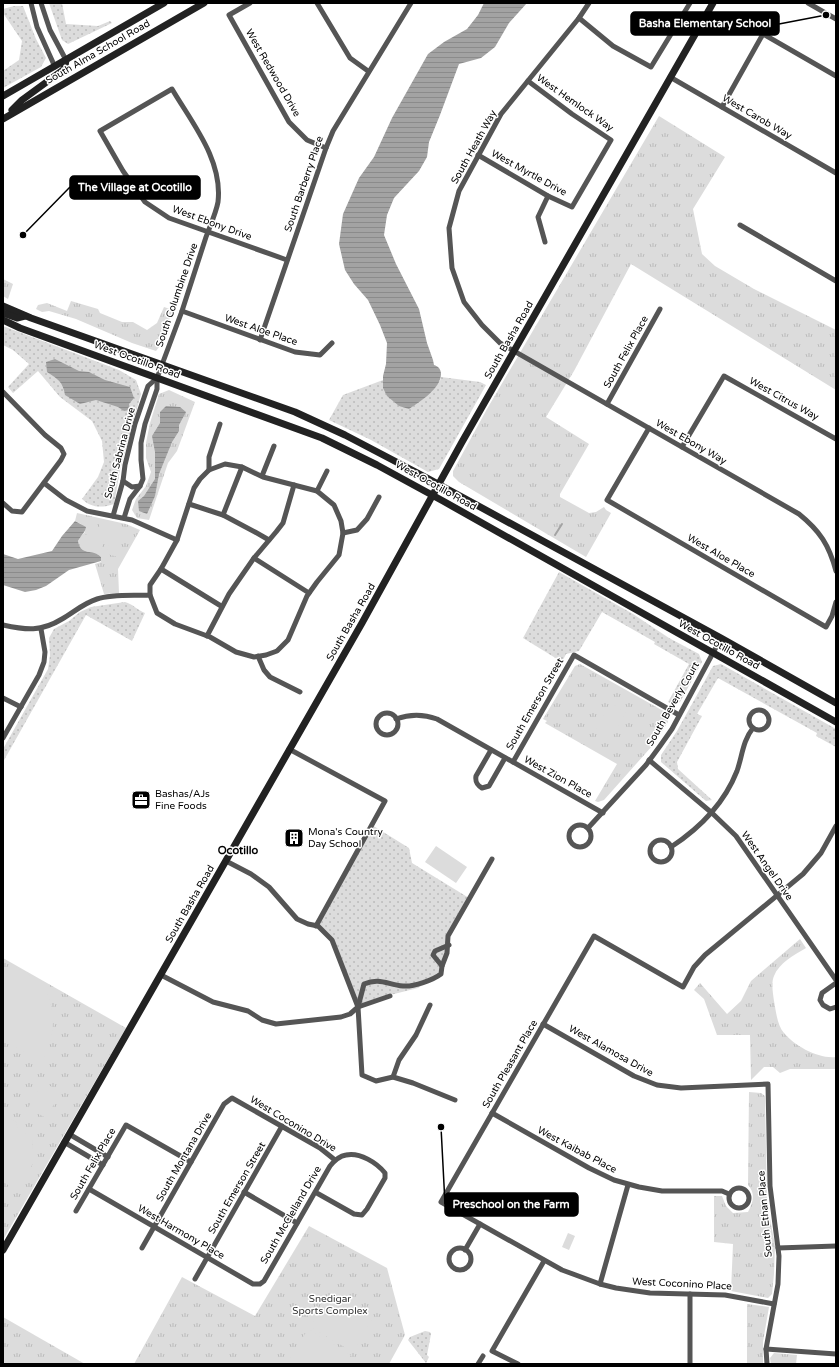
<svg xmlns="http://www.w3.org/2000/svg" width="839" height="1367" font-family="'Varela Round',sans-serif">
	<defs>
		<pattern id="grass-dots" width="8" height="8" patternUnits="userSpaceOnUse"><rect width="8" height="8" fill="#dcdcdc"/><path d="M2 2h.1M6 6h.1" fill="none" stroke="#bbb" stroke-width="1.8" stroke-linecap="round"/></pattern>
		<pattern id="park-tufts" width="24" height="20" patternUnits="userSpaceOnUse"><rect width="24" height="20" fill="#dcdcdc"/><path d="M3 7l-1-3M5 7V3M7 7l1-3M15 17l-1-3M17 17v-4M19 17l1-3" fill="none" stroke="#bbb"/></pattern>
		<pattern id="water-rules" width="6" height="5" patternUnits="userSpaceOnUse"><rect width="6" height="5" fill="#a3a3a3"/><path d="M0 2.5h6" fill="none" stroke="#8b8b8b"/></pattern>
	</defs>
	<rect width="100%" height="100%" fill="#fff"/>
	<g fill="url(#grass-dots)">
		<polygon points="49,3 62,3 66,24 98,26 110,21 112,23 68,44 62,40"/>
		<polygon points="14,6 23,6 36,39 46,58 41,67 3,88 3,71 19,60 22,41 3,13 3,9"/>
		<path d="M3 326 119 370 136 380 141 394 120 470 114 504C102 508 91 508 82 499L98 477 104 462 102 441 92 421 60 397 38 371 13 393 8 387 29 364 13 350 3 345Z"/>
		<polygon points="441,377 480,382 486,385 439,469 428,472 371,440 329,420 343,395 383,380 383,388 440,381"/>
		<polygon points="559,572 633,614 669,638 699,654 702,662 680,702 674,705 668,702 689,664 654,644 655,642 602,612 579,651 566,654 562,662 523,638"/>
		<path d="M125 602C133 604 137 610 145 613L132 641 86 615 3 762V749L48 669 50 655 49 638 54 629 69 621 80 612 91 607Z"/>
		<polygon points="721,664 836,729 836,747 816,736 817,733 718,678 697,714 702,716 677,762 678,769 712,800 706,801 661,762 661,755 677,731 713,666"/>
		<polygon points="372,825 409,848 412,863 469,898 448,936 441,974 418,988 390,995 357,1006 332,940 316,926"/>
		<polygon points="425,1331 430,1332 431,1334 427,1355 429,1357 426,1363 408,1340 410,1337"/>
	</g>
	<g fill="url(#park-tufts)">
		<polygon points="659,116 725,157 693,209 702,254 715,266 754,289 836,330 836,390 631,264 574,371 546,417 589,444 560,494 560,497 589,513 596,512 604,507 606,510 611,513 586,557 459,482 453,476 453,471 487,409"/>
		<polygon points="3,279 13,284 8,299 3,296"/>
		<polygon points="71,301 98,309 100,313 122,322 133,322 147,330 157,323 164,307 173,310 159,347 156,351 132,343 76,319 49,311 42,312 36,309 38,305 47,303 67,311"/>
		<polygon points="169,390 195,402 177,451 168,463 149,520 137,518 132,510 136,499 146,486 151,472 146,458 146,443 150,423 159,394"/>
		<path d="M77 513 126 524 140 530 118 569 119 593 104 594 95 564 101 562V557C93 548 81 557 78 541L80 537 85 532 81 524 75 521Z"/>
		<polygon points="580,664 667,713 668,722 653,745 604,800 598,802 595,801 617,764 545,723 547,721 543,719 575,666"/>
		<path d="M800 939 806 948C794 955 779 963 774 976 771 982 773 994 774 1001 776 1011 777 1025 784 1033 795 1046 818 1059 836 1057V1069H790L780 1073 773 1067H764L751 1080 750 1035H717L704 999 694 990 700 983 727 1014 741 1001 751 981Z"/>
		<polygon points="3,958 126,1028 3,1240"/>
		<path d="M749 1092 761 1093 765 1096 767 1203 775 1245 774 1274 772 1294 768 1298 731 1291 733 1244 714 1242V1196H722L726 1206 733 1213 748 1212C753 1202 756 1194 748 1185Z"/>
		<polygon points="309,1226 387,1268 405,1335 389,1364 134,1364 182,1277 255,1316"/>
		<polygon points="747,1304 769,1307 763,1342 763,1364 747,1364"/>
		<polygon points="3,1317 85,1364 3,1364"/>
		<polygon points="774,1353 797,1355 796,1364 771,1364 770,1358"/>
	</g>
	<g fill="#dcdcdc">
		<path d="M100 521 124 527 118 557 107 554 109 541 104 539 101 552C96 550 92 550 88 550 76 550 79 539 87 534L88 526 99 528Z"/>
		<polygon points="610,703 626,712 612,737 596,729"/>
		<polygon points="436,846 467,867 456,883 425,862"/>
		<path d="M14 966C23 972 35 976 42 985 53 999 55 1022 51 1039 50 1047 45 1054 42 1062L3 1039V985Z"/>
		<polygon points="43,1082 61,1092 46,1118 28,1108"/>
		<path d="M3 1112 6 1117 16 1122 18 1128C25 1131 27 1136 33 1140L32 1149 37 1156 23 1182 16 1186H10L3 1182Z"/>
		<polygon points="568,1233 575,1236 569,1250 562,1247"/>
		<polygon points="329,1295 372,1320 353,1352 310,1327"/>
		<polygon points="308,1329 351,1355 346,1364 296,1364 289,1360"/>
	</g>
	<g fill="url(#water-rules)">
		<path d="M484 3H527L509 23 495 47 481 58 459 64 440 115 429 142 427 157 419 171 394 198 387 215 384 235 396 264 419 309 427 343 433 360 434 365C438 366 441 369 441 374 441 388 420 402 409 409L399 406 387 396 383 388V376L386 364 387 343 380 325 368 300 354 284 345 270 339 244 343 214 359 178 374 157 392 118 428 54 444 42 467 29 478 15Z"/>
		<path d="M55 359 79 371 89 372 105 380 130 387 134 398 129 404 130 410 124 411 118 407 96 400 80 404 65 395C63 382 58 379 47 372L46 362Z"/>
		<polygon points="166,406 180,407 186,412 179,425 179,431 172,442 159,474 155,496 147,514 139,511 138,501 144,496 155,479 155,452 152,436 160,423 160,412"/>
		<path d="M75 521 86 527C85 533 81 535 78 541 81 557 93 548 101 557V561L69 570 46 586 36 590 25 592 3 585V554L18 559 52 551 62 536Z"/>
	</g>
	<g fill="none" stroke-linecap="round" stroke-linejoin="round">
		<polyline stroke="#a3a3a3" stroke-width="2" points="555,535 562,524"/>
		<g stroke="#555" stroke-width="5">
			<polyline points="31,3 37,27 55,67"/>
			<polyline points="41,3 50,30 66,60"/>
			<polyline points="250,3 229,15 289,122 307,140 326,148"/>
			<polyline points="317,3 350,58 368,71"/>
			<path d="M589 3 579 18 501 114 459 191 449 228 452 268 464 302 482 325 500 343 799 514C820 531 829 545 836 571"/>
			<polyline points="808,3 836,19"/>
			<polyline points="579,18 613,46 651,67 690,3"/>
			<polyline points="670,77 836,173"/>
			<polyline points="722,107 763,34 836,76"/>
			<polyline points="478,155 548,196 572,207 611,140 572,114 528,81"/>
			<polyline points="740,225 836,281"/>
			<polyline points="545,242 538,217 548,196"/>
			<polyline points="182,311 295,352 320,355 332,343"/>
			<polyline points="260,340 326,148 333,131 411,3"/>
			<polyline points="3,392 45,435 61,448 64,454 61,460 22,512 12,511 3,503"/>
			<polyline points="607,404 660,309"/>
			<polyline points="649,428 607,500 826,627 832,616 836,602"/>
			<polyline points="682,447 724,376 836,439"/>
			<polygon points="225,464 242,467 263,477 317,491 334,505 341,521 343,533 339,555 317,582 307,596 288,640 277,651 266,655 254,657 236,652 210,637 175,624 157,613 150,595 150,585 161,569 177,540 194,488 200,479 209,470"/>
			<polyline points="209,470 209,457 220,424"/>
			<polyline points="262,476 274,446"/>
			<polyline points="123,481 132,487 140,486"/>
			<polyline points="44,483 66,500 87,511 132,520 177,540"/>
			<polyline points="317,491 327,471"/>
			<polyline points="189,504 223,515 255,532 269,540"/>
			<polyline points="223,515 242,467"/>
			<polyline points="113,516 123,481 125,465 135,424 148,386 157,378"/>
			<path d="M124 518 130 499 140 486 143 479 141 460V443L145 424 157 389V378L182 311 206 237C210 226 216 213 218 202 223 160 192 123 172 89L100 131 123 171 145 202 169 218 287 260"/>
			<polyline points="343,533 357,530 367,519 379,497"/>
			<polyline points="254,558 309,593"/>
			<polyline points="161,569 221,606"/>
			<path d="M3 625C26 630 41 632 62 619 74 612 84 603 97 599 113 594 133 596 150 595"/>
			<polyline points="207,636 229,594 254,558 276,532 283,523 294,485"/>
			<polyline points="258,656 264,670 270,677 300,692"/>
			<polyline points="3,698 21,707"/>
			<circle cx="759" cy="720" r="10"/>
			<circle cx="387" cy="724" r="11"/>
			<path d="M396 719C410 714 423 714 437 719L603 813"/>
			<polyline points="3,738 39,675 44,662 45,652 41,629"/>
			<polyline points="289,749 385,801 316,926"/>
			<path d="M491 750 476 776C475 782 477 785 482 788L489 786 505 758"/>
			<polyline points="649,760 712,813 736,836 836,980"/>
			<polyline points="513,762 574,655 679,715"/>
			<circle cx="580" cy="836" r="11"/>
			<polyline points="588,828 646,765 660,746 672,729 721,638"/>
			<circle cx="661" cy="851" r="11"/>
			<path d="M671 847C700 828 724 804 737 771 742 757 743 740 753 728"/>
			<polyline points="226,861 251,874 269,887 297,919 308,924 318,926 332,940 358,1007 362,1075 376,1081 393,1077 413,1083 455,1100"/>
			<polyline points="442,966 433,955 435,951 449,945"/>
			<polyline points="161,975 213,1002 248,1011 262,1020 276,1024 341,1017 350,1014 358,1007 390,996"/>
			<polyline points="836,983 822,993 820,1000 823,1005 830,1009 836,1007"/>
			<path d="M358 1007 364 984C380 977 388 985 403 986 414 987 433 980 441 974L442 966 447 953 448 936 492 859"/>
			<polyline points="543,1024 634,1076 657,1085 681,1088 768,1084 770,1186 779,1256 778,1284 766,1349 767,1364"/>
			<polyline points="393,1077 399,1060 416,1035 430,1005"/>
			<polyline points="492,1113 589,1168 614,1180 639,1187 662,1191 722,1191 729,1194"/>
			<polyline points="69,1134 108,1157"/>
			<polyline points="64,1142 103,1165"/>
			<circle cx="739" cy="1198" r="10"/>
			<path d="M89 1189 253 1284H260L264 1281 330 1166C334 1161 340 1156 346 1155 360 1152 377 1163 385 1173V1178L367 1209 362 1215 354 1214 315 1192"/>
			<polyline points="244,1192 297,1223"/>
			<polyline points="76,1211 126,1125 191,1162"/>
			<polyline points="142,1248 224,1104 232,1098 320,1148 335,1160"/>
			<polyline points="778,1248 836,1246"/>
			<circle cx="460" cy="1259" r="11"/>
			<polyline points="465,1250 480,1224"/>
			<polyline points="195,1279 282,1126"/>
			<polyline points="600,1284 628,1185"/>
			<polyline points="774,1304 725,1295 650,1293 616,1288 600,1284 562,1270 441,1202 594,936 683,987 694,967 705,955 803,874 821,853 836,826"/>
			<polyline points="766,1349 836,1354"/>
			<polyline points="478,1364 483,1356"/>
			<polyline points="518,1364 492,1351 544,1261"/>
			<polyline points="690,1364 690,1294"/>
		</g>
		<g stroke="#222" stroke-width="7">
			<polyline points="3,96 164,3"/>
			<polyline points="12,110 22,100 63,70 65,66 66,60"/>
			<polyline points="3,119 204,3"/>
			<polyline points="3,306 31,318 295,412 345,435 427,478 721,638 836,703"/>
			<polyline points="3,313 17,318 25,316"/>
			<polyline points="3,320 20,328 322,438 377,465 443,501 836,722"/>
			<polyline points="3,1250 362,623 462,442 713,3"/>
		</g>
	</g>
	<defs>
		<g id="office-square" transform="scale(1)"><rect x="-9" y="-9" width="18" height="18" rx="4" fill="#000" stroke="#fff"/><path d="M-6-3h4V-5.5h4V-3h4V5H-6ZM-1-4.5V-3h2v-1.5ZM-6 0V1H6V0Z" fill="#fff"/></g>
		<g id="building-square" transform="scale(1)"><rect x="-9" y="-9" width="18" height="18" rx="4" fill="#000" stroke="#fff"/><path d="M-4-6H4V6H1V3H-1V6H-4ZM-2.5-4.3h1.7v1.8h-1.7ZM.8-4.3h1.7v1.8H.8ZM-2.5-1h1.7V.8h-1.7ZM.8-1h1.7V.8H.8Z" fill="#fff"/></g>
	</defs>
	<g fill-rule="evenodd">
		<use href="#office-square" x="141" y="800"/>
		<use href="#building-square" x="294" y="838"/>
	</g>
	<g text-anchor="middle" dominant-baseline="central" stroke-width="3" stroke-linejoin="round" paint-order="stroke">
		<g font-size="10" fill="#000" stroke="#fff">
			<text transform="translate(98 52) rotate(-30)">South Alma School Road</text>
			<text transform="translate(273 73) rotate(60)">West Redwood Drive</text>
			<text transform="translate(575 103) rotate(35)">West Hemlock Way</text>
			<text transform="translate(757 117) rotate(30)">West Carob Way</text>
			<text transform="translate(474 147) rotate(-61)">South Heath Way</text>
			<text transform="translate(529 173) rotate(29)">West Myrtle Drive</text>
			<text transform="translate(304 184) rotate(-71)">South Barberry Place</text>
			<text transform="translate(212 223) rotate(20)">West Ebony Drive</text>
			<text transform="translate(177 295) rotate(-71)">South Columbine Drive</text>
			<text transform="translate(261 330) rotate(19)">West Aloe Place</text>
			<text transform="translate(509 340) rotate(-60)">South Basha Road</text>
			<text transform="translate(626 352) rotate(-61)">South Felix Place</text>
			<text transform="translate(137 360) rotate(20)">West Ocotillo Road</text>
			<text transform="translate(784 399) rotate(29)">West Citrus Way</text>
			<text transform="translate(691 442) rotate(30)">West Ebony Way</text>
			<text transform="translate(120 453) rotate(-75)">South Sabrina Drive</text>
			<text transform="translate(436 486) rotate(29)">West Ocotillo Road</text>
			<text transform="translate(721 556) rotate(30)">West Aloe Place</text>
			<text transform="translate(351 622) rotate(-60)">South Basha Road</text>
			<text transform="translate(719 645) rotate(29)">West Ocotillo Road</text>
			<text transform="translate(535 704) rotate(-60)">South Emerson Street</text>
			<text transform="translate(673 704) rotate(-60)">South Beverly Court</text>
			<text transform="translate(558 777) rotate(29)">West Zion Place</text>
			<text transform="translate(767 866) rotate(55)">West Angel Drive</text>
			<text transform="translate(190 904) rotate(-60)">South Basha Road</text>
			<text transform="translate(611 1051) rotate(29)">West Alamosa Drive</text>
			<text transform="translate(510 1064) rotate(-60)">South Pleasant Place</text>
			<text transform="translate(293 1124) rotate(31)">West Coconino Drive</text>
			<text transform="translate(577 1150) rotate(28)">West Kaibab Place</text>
			<text transform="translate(184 1157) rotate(-60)">South Montana Drive</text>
			<text transform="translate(93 1164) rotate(-60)">South Felix Place</text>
			<text transform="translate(237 1188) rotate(-60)">South Emerson Street</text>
			<text transform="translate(765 1214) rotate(-95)">South Ethan Place</text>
			<text transform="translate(291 1215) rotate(-60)">South McClelland Drive</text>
			<text transform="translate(181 1232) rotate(30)">West Harmony Place</text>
			<text transform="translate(682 1284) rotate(3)">West Coconino Place</text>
		</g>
		<g font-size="10" fill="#000" stroke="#fff" text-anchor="start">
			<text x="155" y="794">Bashas/AJs<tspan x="155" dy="12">Fine Foods</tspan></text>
			<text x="308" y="832">Mona's Country<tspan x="308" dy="12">Day School</tspan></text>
		</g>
		<g font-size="10" fill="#333" stroke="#fff">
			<text x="330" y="1299">Snedigar<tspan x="330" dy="12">Sports Complex</tspan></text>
		</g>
		<g font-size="11" font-weight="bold" fill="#000" stroke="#fff">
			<text x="238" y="850">Ocotillo</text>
		</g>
	</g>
	<path fill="none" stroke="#000" stroke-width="1.5" d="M826 15L779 24M23 235L70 187M441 1127L445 1204"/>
	<g fill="#000" stroke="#fff" stroke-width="1.5">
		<circle cx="826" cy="15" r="4"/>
		<circle cx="23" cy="235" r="4"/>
		<circle cx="441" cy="1127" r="4"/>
	</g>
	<g fill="#000" stroke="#000" stroke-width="1.5">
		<rect x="631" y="12" width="148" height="23" rx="4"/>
		<rect x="70" y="176" width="130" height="23" rx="4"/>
		<rect x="445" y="1193" width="133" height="23" rx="4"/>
	</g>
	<g font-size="11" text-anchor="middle" font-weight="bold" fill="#fff">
		<text x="705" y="27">Basha Elementary School</text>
		<text x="135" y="191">The Village at Ocotillo</text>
		<text x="511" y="1208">Preschool on the Farm</text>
	</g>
	<rect width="839" height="1367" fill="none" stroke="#000000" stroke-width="8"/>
</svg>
